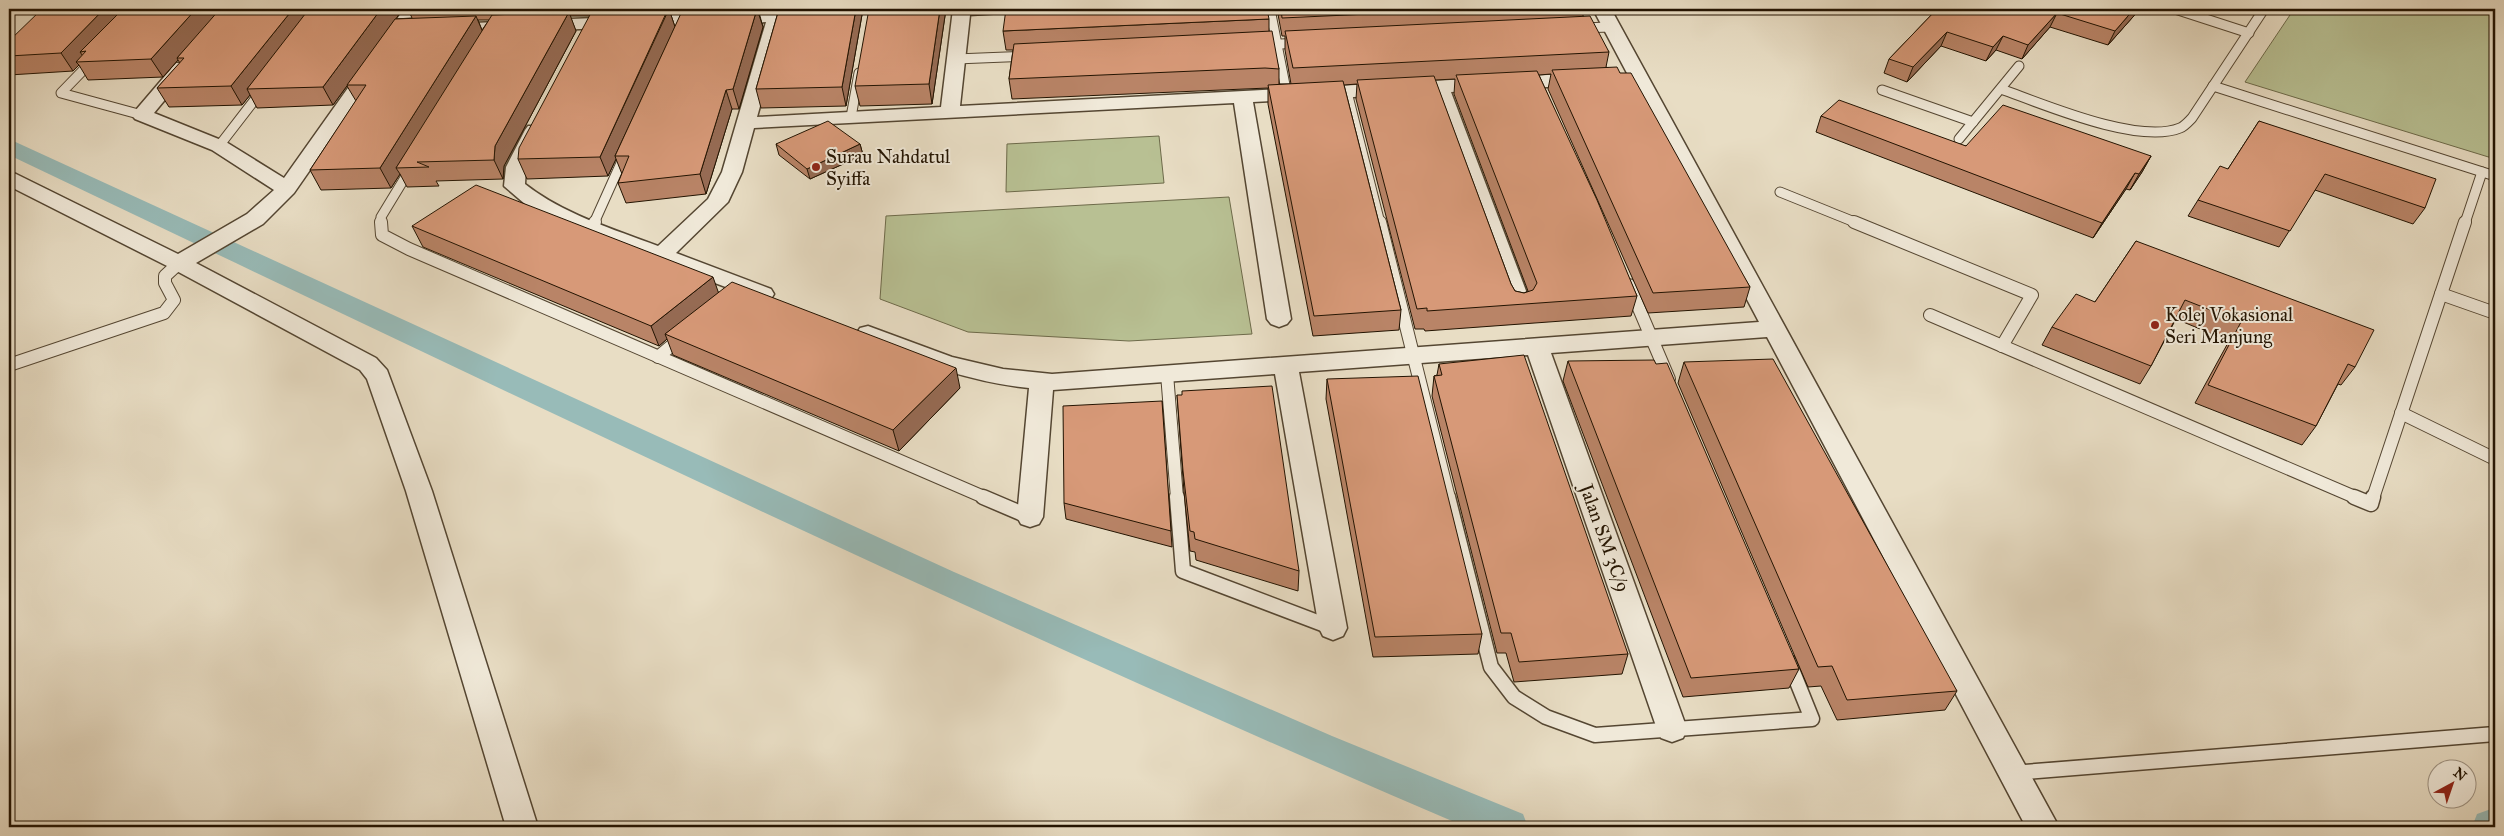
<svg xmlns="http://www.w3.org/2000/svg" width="2504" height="836" font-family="'IM FELL Great Primer',serif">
	<rect width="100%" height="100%" fill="#e8ddc4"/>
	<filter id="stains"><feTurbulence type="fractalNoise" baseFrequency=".004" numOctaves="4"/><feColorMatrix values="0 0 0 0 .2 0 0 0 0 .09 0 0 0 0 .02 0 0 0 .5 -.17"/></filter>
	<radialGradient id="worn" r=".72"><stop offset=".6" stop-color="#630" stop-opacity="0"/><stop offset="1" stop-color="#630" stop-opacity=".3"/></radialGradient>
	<g fill="#b8c093" stroke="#6d6a4a">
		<polygon points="2294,9 2495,9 2495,159 2245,82"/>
		<polygon points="1159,136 1164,183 1006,192 1007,144"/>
		<polygon points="1229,197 1252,334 1129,341 968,332 880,299 886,216"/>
	</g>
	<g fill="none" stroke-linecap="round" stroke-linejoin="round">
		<g fill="#98bbb8" fill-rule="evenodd">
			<path d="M9 139 954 572 1332 736 1523 814 1528 827H1466C974 617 492 385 9 155Z"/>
			<polygon points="2491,809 2495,809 2495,827 2472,827 2477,814"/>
		</g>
		<g stroke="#544632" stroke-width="11">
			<g id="lane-far2">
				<polyline points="1270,9 1287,95"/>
				<polyline points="2175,9 2249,33"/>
				<polyline points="1579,28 1611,27"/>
				<polyline points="1257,45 1302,43"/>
				<polyline points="94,59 61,93 142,115"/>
				<polyline points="956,59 1027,56"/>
				<polyline points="2213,86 2495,176"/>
				<path d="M2001 89C2043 104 2138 145 2180 128 2185 126 2189 121 2192 118L2264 9"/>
				<polyline points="1882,90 1973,122"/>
				<polyline points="1347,92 1380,223"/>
				<polyline points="851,117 859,73"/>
				<polyline points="1959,139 2019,66"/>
				<polyline points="219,146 263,89"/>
				<polyline points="1780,192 1857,223"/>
				<polyline points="381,223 381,217 412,166"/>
				<polyline points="594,223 625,154"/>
				<polyline points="2465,223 2482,172"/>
			</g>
		</g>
		<g stroke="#544632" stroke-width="14">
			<g id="lane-far1">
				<polyline points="381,222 382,235 409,249 986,498"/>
				<polyline points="1380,222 1449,498"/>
				<polyline points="1854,222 2032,295 2002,346"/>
				<polyline points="592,229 595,222"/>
				<polyline points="1629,285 1669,379"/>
				<polyline points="2441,294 2495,313"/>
				<polyline points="1930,315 2357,498"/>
				<polyline points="658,357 683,336"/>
				<polyline points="9,365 164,313 174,300 165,283 165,276 179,263"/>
				<polyline points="1167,374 1177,498"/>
				<polyline points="2401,413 2495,459"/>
				<polyline points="2373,498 2465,222"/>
			</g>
		</g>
		<g stroke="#544632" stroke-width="17">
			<g id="lane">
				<polyline points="983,497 1030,517"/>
				<polyline points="1177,497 1183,571 1333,628"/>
				<polyline points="1448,497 1491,667 1514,697 1546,717 1595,735 1812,719 1789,662"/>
				<polyline points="2354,497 2371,504 2373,497"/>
				<polyline points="2012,773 2495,734"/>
			</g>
		</g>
		<g stroke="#544632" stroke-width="3">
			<g id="street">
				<polygon points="404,9 422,9 294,193 263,224 196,263 376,358 387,370 432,491 538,827 506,827 406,491 367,379 360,370 171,268 9,186 9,172 16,174 178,254 247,214 274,190 212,150 135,119 132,115 135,111 176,63 190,63 192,67 154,113 226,142 284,178"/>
				<path d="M769 9H787L757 117 941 107 953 9H1004L1001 13 970 15 960 106 1584 73 1591 75 1593 79 1591 83 1584 85 1451 92 1531 304 1528 309 1520 311 1512 309 1509 304 1433 93 1253 102 1291 319 1287 324 1279 327 1271 324 1267 319 1234 103 754 128 742 172 728 202 676 253 771 289 774 294 771 299 763 301 584 234 525 204 504 186 506 167 525 130 528 126H542L545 130 526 167 525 184C563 214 613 229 658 246L708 199 722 172 766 22 448 34 442 33 439 29 442 25 448 24 769 11Z"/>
				<path d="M1593 9H1611L2059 827H2026L1767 337 1551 353 1687 729 1683 738 1672 742 1661 738 1657 729 1528 355 1299 372 1347 628 1343 636 1333 640 1323 636 1319 628 1275 374 1053 390 1043 517 1039 524 1030 527 1021 524 1017 517 1029 388C969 382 915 361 860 340L856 334 860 328 868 326 952 357 1003 369 1052 374 1759 322Z"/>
			</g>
		</g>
		<use href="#lane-far2" stroke="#f0e9d9" stroke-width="9"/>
		<use href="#lane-far1" stroke="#f0e9d9" stroke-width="12"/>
		<use href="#lane" stroke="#f0e9d9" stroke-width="14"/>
		<use href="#street" fill="#f0e9d9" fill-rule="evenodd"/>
	</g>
	<g fill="#b98467" stroke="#221301" fill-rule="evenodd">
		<path d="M408 9H758L763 27 739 109H732L706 194 626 203 618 183 622 174 616 159 608 176 527 179 518 159 590 16H570L576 31 504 166 503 179 436 181 439 186 407 187 400 174 391 188 321 190 310 170 356 101 347 86 333 105 257 108 250 95 242 105 169 107 157 88 180 63 178 60 163 77 88 80 79 65 73 71 9 75V41L412 18ZM670 12H682L675 27ZM478 20H489L482 30Z"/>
		<polygon points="779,9 863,9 846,106 761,108 756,89"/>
		<polygon points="946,9 932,104 860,106 855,86"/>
		<path d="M1277 9H1584L1583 16 1609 52 1606 67 1620 73 1750 287 1744 307 1648 313 1548 89 1551 74 1539 75 1637 296 1631 316 1425 331 1424 329H1415L1356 99 1357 84 1344 85 1401 310 1399 330 1313 336 1268 104V88L1012 99 1009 79 1013 50H1006L1003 31 1269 19V31L1279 69V84H1291L1285 50V36H1282ZM1455 79 1454 94 1528 291 1524 293 1515 291 1511 284 1435 80Z"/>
		<polygon points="1937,9 2140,9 2108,45 2050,27 2022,59 1996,50 1986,61 1941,46 1907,82 1884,73 1889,59"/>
		<polygon points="1821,116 1966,146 2151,156 2142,172 2130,190 2126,189 2093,238 1816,132"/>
		<polygon points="2259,121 2425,208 2413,224 2315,190 2279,247 2188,216 2198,200 2228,169"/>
		<polygon points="776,144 860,144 863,155 810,179 779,155"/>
		<polygon points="412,226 718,292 960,388 899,451 673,355 667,339 659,346 423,247"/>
		<polygon points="2136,241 2355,367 2341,385 2338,384 2316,426 2302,445 2195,403 2229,341 2176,319 2151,366 2140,384 2042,345 2052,327 2095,302"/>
		<polygon points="1568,361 1799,669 1789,688 1683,697 1563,381"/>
		<polygon points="1684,362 1957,691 1945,710 1837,720 1821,686 1808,687 1678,383"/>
		<polygon points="1439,364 1628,654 1622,674 1514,682 1506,653 1497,653 1432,396 1434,376 1437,375"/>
		<polygon points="1327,379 1482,634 1478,654 1373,657 1326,399"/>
		<polygon points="1177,395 1299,571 1298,591 1196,560 1195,552 1190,551 1184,492"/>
		<polygon points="1162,401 1172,547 1066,519 1064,503"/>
	</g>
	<g fill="#966b54" stroke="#221301">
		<polygon points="104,9 133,9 86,51 80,52 85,59 76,62 79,65 73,71 61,53"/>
		<polygon points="196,9 223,9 177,58 178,60 163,77 151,59"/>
		<polygon points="293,9 316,9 247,89 250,95 242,105 231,86"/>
		<polygon points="381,9 403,9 333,105 323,87"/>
		<polygon points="669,9 675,27 615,156 616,159 608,176 600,157"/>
		<polygon points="757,9 763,27 739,109 733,89"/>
		<polygon points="856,9 863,9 846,106 842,87"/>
		<polygon points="940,9 946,9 932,104 929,84"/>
		<polygon points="2134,9 2140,9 2108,45 2115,31"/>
		<polygon points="569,12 576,31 504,166 503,179 494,160 495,146"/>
		<polygon points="2057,13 2050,27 2022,59 2028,45"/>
		<polygon points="476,16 484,35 396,168 400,174 391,188 380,168"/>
		<polygon points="1947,32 1941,46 1907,82 1913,67"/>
		<polygon points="2003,36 1996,50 1986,61 1993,47"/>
		<polygon points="726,90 732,109 706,194 700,174"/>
		<polygon points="860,144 863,155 810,179 807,169"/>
		<polygon points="2151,156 2142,172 2130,190 2139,174"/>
		<polygon points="2135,173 2126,189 2093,238 2102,223"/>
		<polygon points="713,277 720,297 665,334 667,339 659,346 651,326"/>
		<polygon points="956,368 960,388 899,451 893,430"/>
	</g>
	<g fill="#d79978" stroke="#221301">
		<polygon points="42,9 104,9 61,53 9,56 9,41"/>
		<polygon points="123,9 196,9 151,59 76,62 86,51 80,52"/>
		<polygon points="220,9 293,9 231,86 157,88 184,58 177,58"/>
		<polygon points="309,9 381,9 323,87 247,89"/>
		<polygon points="668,9 600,157 518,159 519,148 592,11"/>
		<polygon points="683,9 757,9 733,89 726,90 700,174 618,183 629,156 615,156"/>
		<polygon points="779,9 856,9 842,87 756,89"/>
		<polygon points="869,9 940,9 929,84 855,86"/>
		<polygon points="1006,9 1267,9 1269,19 1003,31"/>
		<polygon points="1281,9 1477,9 1282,18"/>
		<polygon points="1937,9 2134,9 2115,31 2057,13 2028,45 2003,36 1993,47 1947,32 1913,67 1889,59"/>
		<polygon points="569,12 495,146 494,160 417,162 429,167 396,168 492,15"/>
		<polygon points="476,16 380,168 310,170 366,85 347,85 395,19"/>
		<polygon points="1590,16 1609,52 1293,68 1285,31"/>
		<polygon points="1272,31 1279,69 1265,68 1009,79 1014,44"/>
		<polygon points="1617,67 1620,73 1631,73 1750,287 1653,293 1552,70"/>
		<polygon points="1537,71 1597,200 1637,296 1427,311 1427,308 1417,309 1357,80 1434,76 1511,284 1515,291 1524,293 1533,290 1537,283 1456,75"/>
		<polygon points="1343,81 1401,310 1314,316 1268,85"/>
		<polygon points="1839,100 1966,146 2003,105 2151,156 2139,174 2135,173 2102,223 1821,116"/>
		<polygon points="828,121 860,144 807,169 776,144"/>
		<polygon points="2259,121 2436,179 2425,208 2325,174 2290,231 2198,200 2220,166 2228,169"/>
		<polygon points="476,185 713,277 651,326 412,226"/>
		<polygon points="2136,241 2374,330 2355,367 2348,364 2316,426 2208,385 2241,322 2185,300 2151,366 2052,327 2076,294 2095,302"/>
		<polygon points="732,282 956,368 893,430 665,334"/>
		<polygon points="1524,355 1628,654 1519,662 1511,633 1501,633 1434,376 1442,375 1439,364"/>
		<polygon points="1773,359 1957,691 1847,700 1832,666 1818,667 1684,362"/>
		<polygon points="1654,360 1656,364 1667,363 1799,669 1691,678 1568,361"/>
		<polygon points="1418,376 1482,634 1375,637 1327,379"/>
		<polygon points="1272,386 1299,571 1195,539 1194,532 1190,531 1183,471 1177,395 1182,395 1182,391"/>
		<polygon points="1162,401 1171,531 1064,503 1063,406"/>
	</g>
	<g fill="#8f2418" stroke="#f0e9d9" stroke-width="2">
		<circle cx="816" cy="167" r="5"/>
		<circle cx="2155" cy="325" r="5"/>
	</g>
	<g text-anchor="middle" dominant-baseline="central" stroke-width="4" stroke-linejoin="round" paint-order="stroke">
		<g font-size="19" fill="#221301" stroke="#f0e9d9" text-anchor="start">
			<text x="826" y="156">Surau Nahdatul<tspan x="826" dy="22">Syiffa</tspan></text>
			<text x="2165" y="314">Kolej Vokasional<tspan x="2165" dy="22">Seri Manjung</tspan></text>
		</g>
		<g font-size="19" fill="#221301" stroke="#f0e9d9">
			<text transform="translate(1605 538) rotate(70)">Jalan SM 3C/9</text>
		</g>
	</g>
	<rect width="2504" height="836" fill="none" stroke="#e8ddc4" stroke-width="30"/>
	<rect x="10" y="10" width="2484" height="816" fill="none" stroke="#221301" stroke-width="2.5"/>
	<rect x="15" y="15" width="2474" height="806" fill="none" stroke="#221301"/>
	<g transform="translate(2452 784) rotate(40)"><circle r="24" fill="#f0e9d9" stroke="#9e9383"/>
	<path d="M0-4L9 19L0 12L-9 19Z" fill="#8f2418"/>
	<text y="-8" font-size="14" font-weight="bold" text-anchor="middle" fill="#221301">N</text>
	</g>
	<rect width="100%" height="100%" filter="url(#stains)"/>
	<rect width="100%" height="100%" fill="url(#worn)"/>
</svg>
